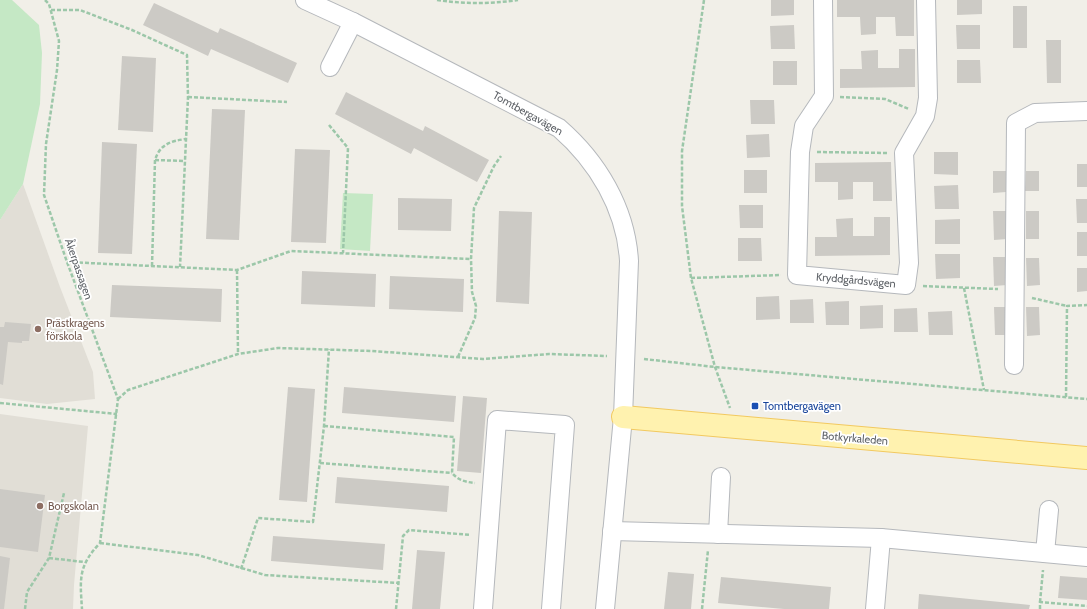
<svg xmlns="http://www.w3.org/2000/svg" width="1087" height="609" font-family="Cabin,sans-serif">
	<rect width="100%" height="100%" fill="#f1efe8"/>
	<g fill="#e1ded6">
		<polygon points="23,184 60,287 93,372 95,399 47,404 0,398 0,220"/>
		<polygon points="0,414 88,426 74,585 73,609 0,609"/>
	</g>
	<g fill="#c5e8c5">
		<polygon points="0,0 12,0 39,25 42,53 40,104 23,184 0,220"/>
		<polygon points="343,193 373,194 370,251 340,249"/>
	</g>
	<g fill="#cccac5">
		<polygon points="771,0 794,0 794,15 771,16"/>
		<polygon points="837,0 914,0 914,36 896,36 895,17 876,17 876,34 861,35 860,17 837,17"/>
		<polygon points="957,0 982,0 982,14 957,15"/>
		<polygon points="154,3 218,33 220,28 297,63 288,83 211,49 208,56 143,25"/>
		<rect x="1013" y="6" width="14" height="42"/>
		<polygon points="794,25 795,49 771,49 770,26"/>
		<polygon points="956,25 980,25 980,49 957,49"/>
		<polygon points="1046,40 1061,40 1061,83 1047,83"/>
		<polygon points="899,49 915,49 915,87 840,88 840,69 862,69 861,51 878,50 878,68 899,68"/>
		<polygon points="122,56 156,58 153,132 118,130"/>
		<polygon points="957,60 980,60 981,83 957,83"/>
		<rect x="773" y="61" width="24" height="24"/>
		<polygon points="346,92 423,131 425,126 489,160 477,182 414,148 411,154 335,114"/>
		<polygon points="750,100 774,100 775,124 751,124"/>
		<polygon points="212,109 245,110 239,240 206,239"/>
		<polygon points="769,134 770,157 747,158 746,135"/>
		<polygon points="102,142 137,144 132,254 98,253"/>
		<polygon points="295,149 330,150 326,243 291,242"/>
		<polygon points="934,152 958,152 958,175 934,174"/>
		<polygon points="891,162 892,201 873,201 873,182 853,182 853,199 838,200 838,182 815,182 815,163"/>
		<rect x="1077" y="164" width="10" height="23"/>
		<rect x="744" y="170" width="23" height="23"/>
		<polygon points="993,171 1006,171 1006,192 993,193"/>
		<polygon points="1026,171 1039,171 1039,191 1025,191"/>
		<polygon points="958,185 959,209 935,209 934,186"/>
		<polygon points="398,198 452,199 451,231 398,230"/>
		<polygon points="1076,199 1087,199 1087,223 1077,223"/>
		<polygon points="739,205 763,205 763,228 740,228"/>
		<polygon points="499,211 532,212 529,304 496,302"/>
		<polygon points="993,211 1006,211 1007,239 994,240"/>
		<rect x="1026" y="211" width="13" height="28"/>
		<polygon points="874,217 890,217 890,255 815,256 815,237 837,237 836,219 853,218 853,236 874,236"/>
		<polygon points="960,219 960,244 935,244 935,220"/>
		<rect x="1077" y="232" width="10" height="24"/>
		<polygon points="738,238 761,238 762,261 738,261"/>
		<polygon points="935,254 960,254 960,278 936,279"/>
		<polygon points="993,257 1006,257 1007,285 994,286"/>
		<polygon points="1026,258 1039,258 1040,285 1027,286"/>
		<polygon points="1077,268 1087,268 1087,291 1077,292"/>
		<polygon points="302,271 376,274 375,307 301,304"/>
		<polygon points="390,276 464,279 463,312 389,309"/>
		<polygon points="112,285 222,289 221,322 110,317"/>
		<polygon points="779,296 780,319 756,320 756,297"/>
		<polygon points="813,299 814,323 790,323 790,300"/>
		<polygon points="849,301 849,325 826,325 825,302"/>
		<polygon points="883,305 883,328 860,329 860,306"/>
		<polygon points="994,307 1007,307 1008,335 995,335"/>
		<polygon points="1026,307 1039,307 1040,335 1027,336"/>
		<polygon points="917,308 918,332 894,332 894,309"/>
		<polygon points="952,311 953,335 929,335 928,312"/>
		<polygon points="5,322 31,324 29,341 22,341 22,343 8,342 3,385 0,384 0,327 4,327"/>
		<polygon points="288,387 315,389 307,502 279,500"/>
		<polygon points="344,387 456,396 454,422 342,413"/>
		<polygon points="463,396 487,398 481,473 457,471"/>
		<polygon points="337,477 449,486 447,512 335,503"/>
		<polygon points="0,489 45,495 38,552 0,547"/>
		<polygon points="273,536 385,544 383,570 271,561"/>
		<polygon points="417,550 445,552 440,609 412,609"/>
		<polygon points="0,556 10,558 4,609 0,609"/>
		<polygon points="668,572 694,574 691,609 664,609"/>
		<polygon points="1060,576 1087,578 1087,600 1058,598"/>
		<polygon points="721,577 831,587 829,609 784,609 718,603"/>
		<polygon points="919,594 1030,605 1029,609 918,609"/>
	</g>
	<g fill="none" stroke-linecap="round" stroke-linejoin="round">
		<g stroke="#b5b8bc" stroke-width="20">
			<g id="minor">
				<path d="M305 0 353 22 559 128C597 161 626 208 629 261L623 417 605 609"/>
				<polyline points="823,0 824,96 804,126 800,152 797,275 906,285 909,263 904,153 925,116 928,98 926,0"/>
				<polyline points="330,67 353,22"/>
				<polyline points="1014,365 1016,123 1035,113 1087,111"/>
				<polyline points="612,531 881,538 1087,557"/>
				<polyline points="718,534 721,477"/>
				<polyline points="1045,553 1049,510"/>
				<polyline points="483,609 497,420 565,425 551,609"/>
				<polyline points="875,609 881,538"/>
			</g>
		</g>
		<g stroke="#f2c960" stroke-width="24">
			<polyline id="major" points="623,417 1087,458"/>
		</g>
		<g stroke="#9cc7a9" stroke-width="2.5" stroke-dasharray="4 2" stroke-linecap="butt">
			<path d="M45 0 49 4 59 41 57 70 46 144 44 195 67 262 118 399 100 543C78 566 80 579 82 609"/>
			<path d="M437 0C464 4 490 4 518 0"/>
			<polyline points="704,0 682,151 682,206 691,278 715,367 730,408"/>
			<polyline points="51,10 80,10 132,30 187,55 188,97 180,267"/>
			<polyline points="188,97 287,102"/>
			<polyline points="840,97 885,99 909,109"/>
			<polyline points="329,125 348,148 343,253"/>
			<polyline points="817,152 888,153"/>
			<polyline points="155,160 185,161"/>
			<polyline points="67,262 237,270 291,251 471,259"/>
			<path d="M152 266 155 160C160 144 171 141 186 139"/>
			<polyline points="237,270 238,354"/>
			<polyline points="691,278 781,275"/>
			<polyline points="923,286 998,289"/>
			<polyline points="964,288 984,390"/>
			<polyline points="1032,298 1067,306"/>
			<polyline points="458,357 475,318 476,306 472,292 471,259 474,208 494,166 501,156"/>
			<polyline points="644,359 715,367 1087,399"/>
			<polyline points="1066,397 1067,306 1087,305"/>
			<polyline points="118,399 128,390 238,354 278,348 372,351 483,359 549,354 607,356"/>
			<polyline points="0,403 117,414"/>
			<path d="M324 426 454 437 452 473C458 480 465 482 475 483"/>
			<polyline points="320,463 452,473"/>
			<polyline points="100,543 198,555 265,575 399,583"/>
			<polyline points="49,558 84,562"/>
			<polyline points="241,569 258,518 313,522 324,426 329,349"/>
			<polyline points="1040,602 1043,570"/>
			<polyline points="25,609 27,592 49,558 64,493"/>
			<polyline points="396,609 403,536 409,530 471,535"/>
			<polyline points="702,609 708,550"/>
			<polyline points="1040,609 1040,602 1087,606"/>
		</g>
		<use href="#minor" stroke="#fff" stroke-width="18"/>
		<use href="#major" stroke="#fff2af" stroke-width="22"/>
	</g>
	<g fill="#8d6e63" stroke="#fff" stroke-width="1.5">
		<circle cx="38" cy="329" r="4"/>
		<circle cx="40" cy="506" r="4"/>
	</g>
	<rect fill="#1a4fb4" stroke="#fff" stroke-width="1.5" x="751" y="402" width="8" height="8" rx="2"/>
	<g text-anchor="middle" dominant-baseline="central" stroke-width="3.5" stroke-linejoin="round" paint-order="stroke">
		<g font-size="11" fill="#5f6368" stroke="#fff">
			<text transform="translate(528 113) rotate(29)">Tomtbergavägen</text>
			<text transform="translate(79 269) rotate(71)">Åkerpassagen</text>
			<text transform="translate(856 280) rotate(5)">Kryddgårdsvägen</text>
			<text transform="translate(855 438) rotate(5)">Botkyrkaleden</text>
		</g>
		<g font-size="11" fill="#785e54" stroke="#fff" text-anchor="start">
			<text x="46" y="323">Prästkragens<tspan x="46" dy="13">förskola</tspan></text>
			<text x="48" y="506">Borgskolan</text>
		</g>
		<g font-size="11" fill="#164399" stroke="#fff" text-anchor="start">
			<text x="763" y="406">Tomtbergavägen</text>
		</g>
	</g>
</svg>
